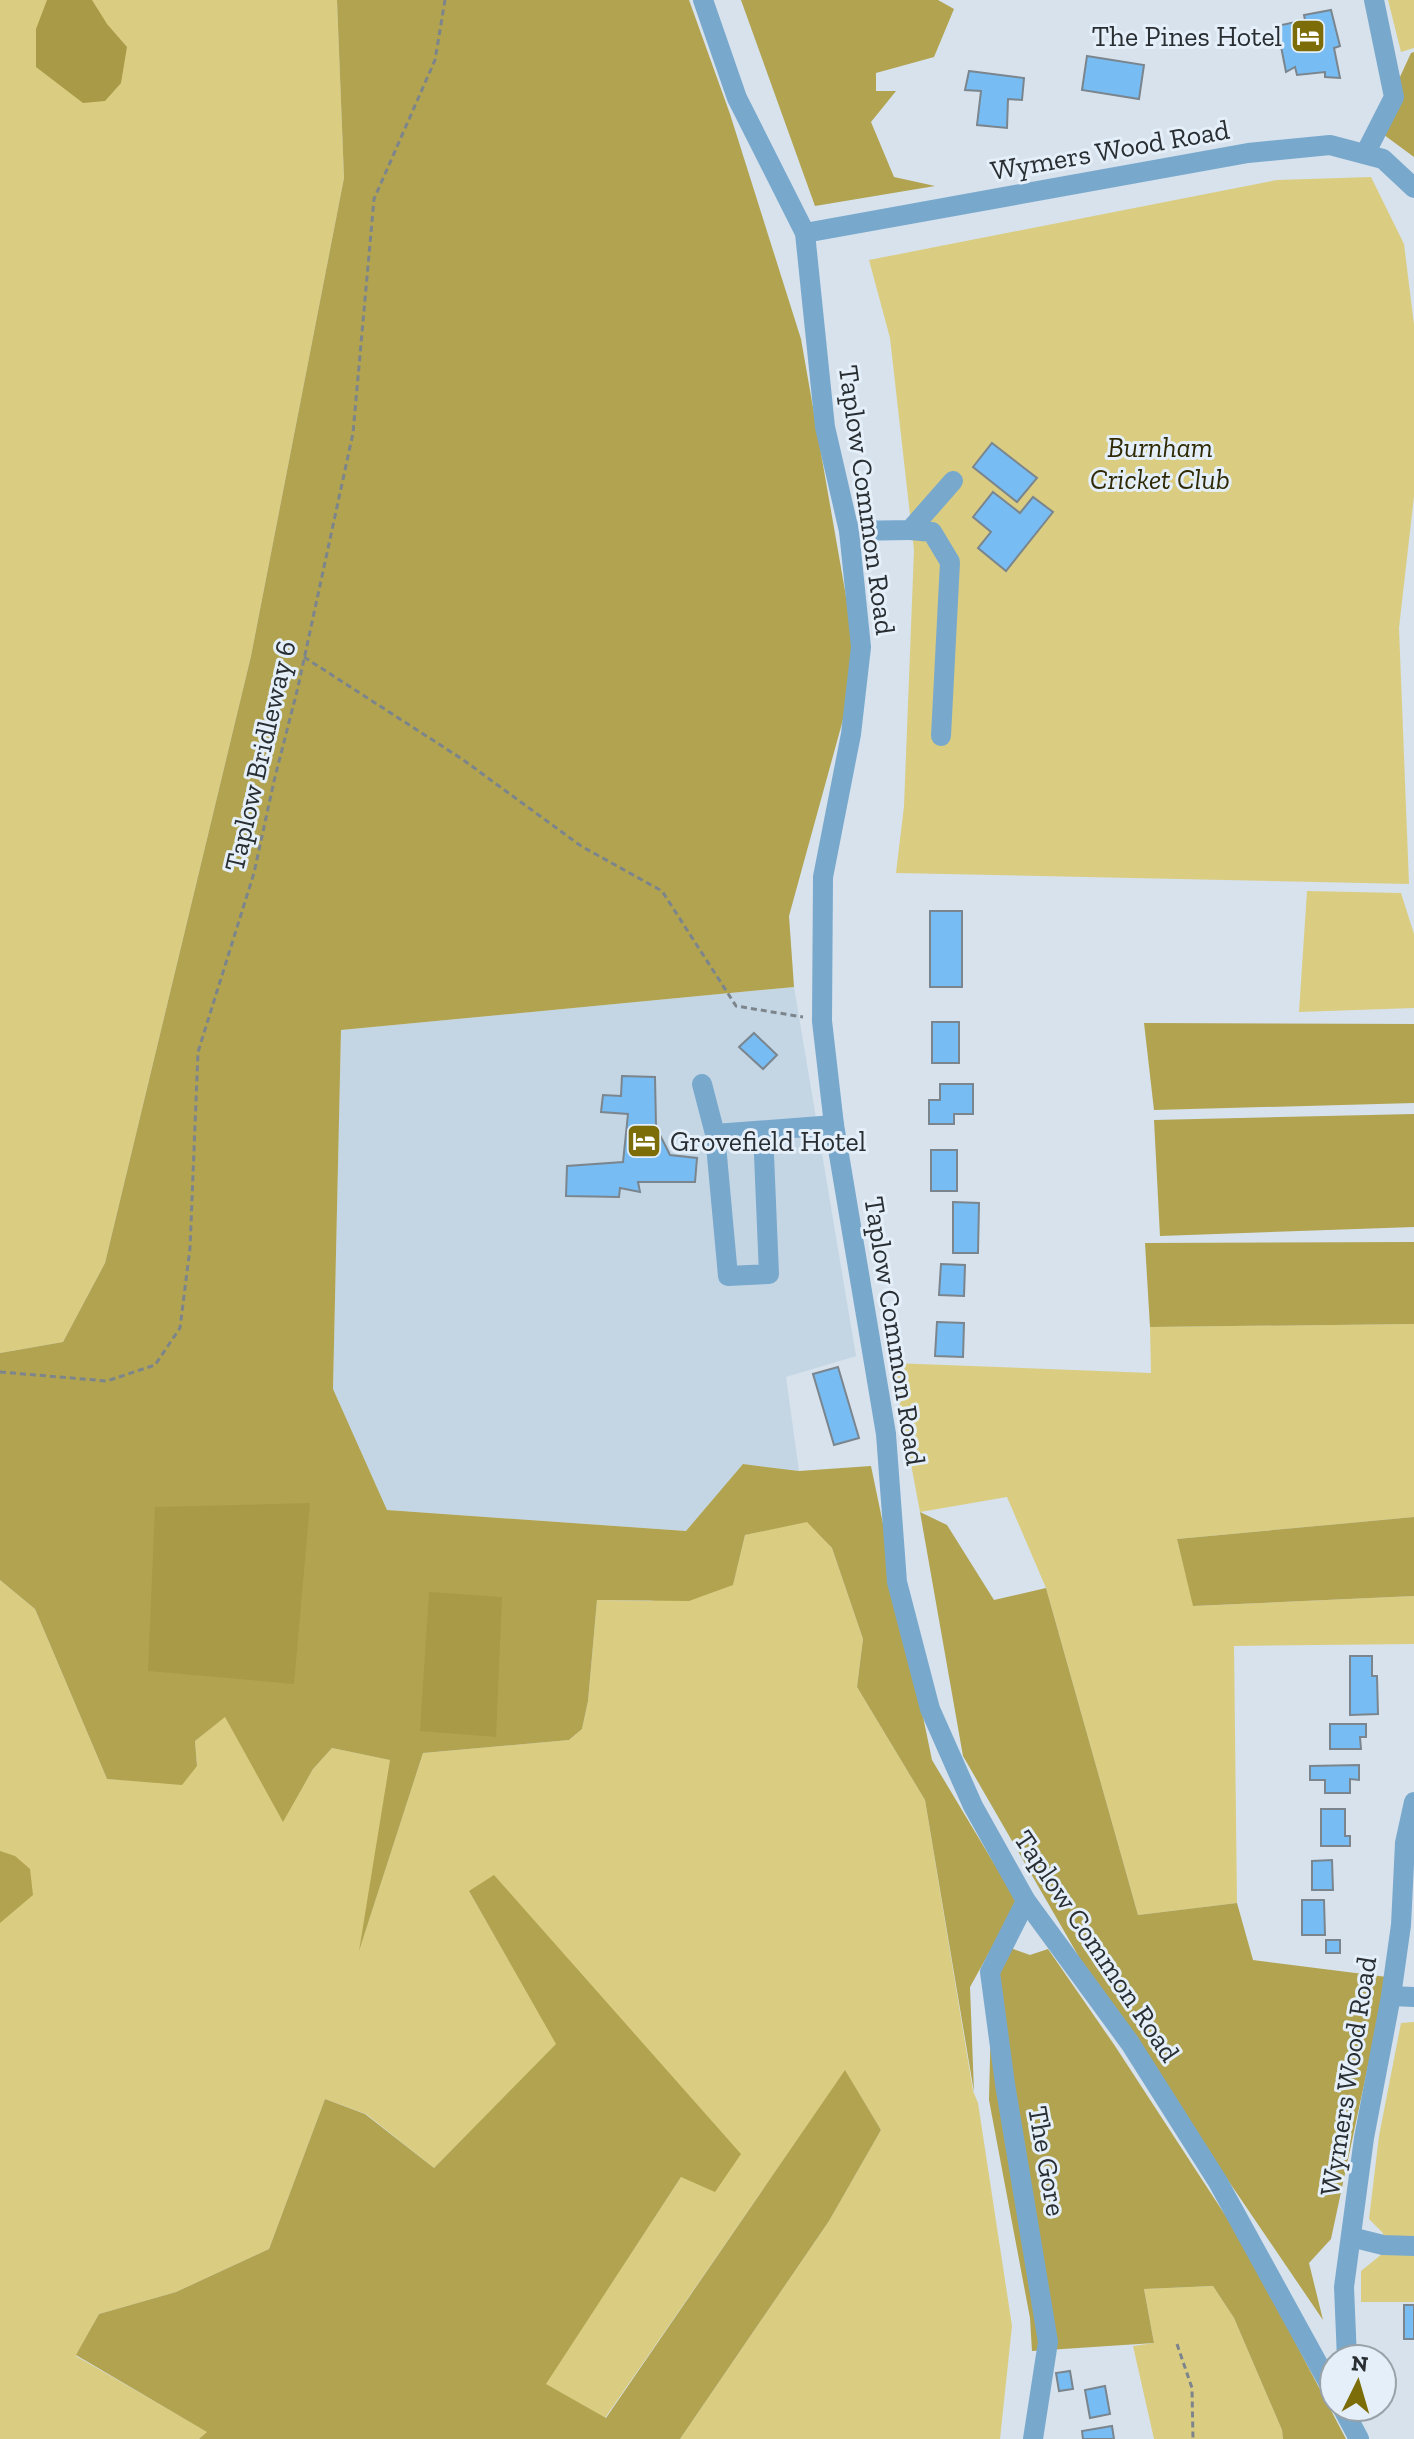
<svg xmlns="http://www.w3.org/2000/svg" width="1414" height="2439" font-family="'Zilla Slab',serif">
	<rect width="100%" height="100%" fill="#d7e2ec"/>
	<polygon fill="#c4d6e4" points="794,987 856,1356 786,1377 799,1471 743,1464 686,1531 387,1510 333,1389 341,1030"/>
	<g fill="#dacd82">
		<polygon points="0,0 337,0 344,178 251,656 105,1263 63,1342 0,1353"/>
		<polygon points="1388,0 1414,0 1414,48 1401,52"/>
		<polygon points="1371,177 1404,244 1414,325 1414,496 1399,628 1409,884 896,873 904,806 914,550 890,338 869,260 1277,180"/>
		<polygon points="1307,891 1401,893 1414,934 1414,1008 1299,1012"/>
		<polygon points="1414,1324 1414,1517 1177,1539 1194,1606 1414,1596 1414,1644 1234,1646 1237,1903 1138,1915 1046,1588 1007,1497 920,1512 892,1363 1151,1373 1150,1327"/>
		<polygon points="807,1521 832,1548 863,1639 857,1687 925,1800 973,2091 978,2103 1012,2326 1000,2439 680,2439 829,2221 881,2130 845,2071 605,2418 545,2384 681,2177 469,1891 557,2044 434,2168 366,2114 325,2099 269,2249 176,2292 99,2314 76,2356 208,2432 199,2439 0,2439 0,1580 35,1609 107,1779 141,1781 197,1766 195,1741 225,1716 283,1821 313,1769 332,1748 391,1760 361,1944 423,1753 569,1740 582,1729 588,1701 597,1600 651,1601 733,1584 745,1535"/>
		<polygon points="1414,2022 1414,2302 1361,2302 1361,2271 1382,2254 1383,2233 1369,2219 1379,2136 1401,2023"/>
		<polygon points="1213,2286 1234,2318 1282,2430 1283,2439 1154,2439 1133,2346 1154,2343 1144,2289"/>
	</g>
	<g fill="#b1a350">
		<polygon points="337,0 689,0 730,114 801,339 858,665 789,916 794,987 341,1030 333,1389 387,1510 686,1531 743,1464 799,1471 871,1466 932,1760 1017,1902 970,1987 974,2092 925,1800 857,1687 863,1639 832,1548 807,1522 745,1535 733,1585 689,1601 597,1600 588,1701 582,1729 569,1740 423,1753 359,1951 390,1760 332,1748 313,1769 283,1822 225,1717 195,1741 197,1766 182,1785 107,1779 35,1609 0,1580 0,1353 63,1342 105,1263 251,656 344,178"/>
		<polygon points="741,0 938,0 954,9 934,57 876,73 876,91 896,91 871,122 894,177 935,186 815,206"/>
		<polygon points="1414,52 1414,157 1376,129 1411,53"/>
		<polygon points="1144,1023 1414,1024 1414,1103 1154,1110"/>
		<polygon points="1414,1114 1414,1227 1160,1236 1154,1120"/>
		<polygon points="1414,1242 1414,1324 1150,1327 1145,1243"/>
		<polygon points="920,1512 947,1525 994,1600 1046,1588 1138,1915 1237,1903 1253,1960 1387,1977 1331,2239 1309,2263 1323,2320 1094,1983 963,1756"/>
		<polygon points="1414,1517 1414,1596 1193,1606 1177,1539"/>
		<polygon points="0,1851 15,1856 30,1869 33,1895 0,1923"/>
		<polygon points="494,1875 741,2154 715,2192 681,2177 546,2384 606,2418 845,2070 881,2130 829,2221 680,2439 199,2439 207,2432 76,2355 99,2314 176,2292 269,2249 325,2099 365,2114 434,2168 556,2044 469,1891"/>
		<polygon points="1008,1947 1030,1955 1048,1949 1115,2046 1242,2241 1346,2439 1283,2439 1282,2430 1234,2318 1213,2286 1144,2289 1154,2343 1032,2351 1030,2318 989,2100 992,1976"/>
	</g>
	<g fill="#a99a47">
		<polygon points="47,0 92,0 107,24 127,47 121,83 105,101 83,103 36,67 36,29"/>
		<polygon points="310,1503 294,1684 148,1671 155,1507"/>
		<polygon points="429,1592 502,1597 496,1737 420,1731"/>
	</g>
	<g fill="#77bdf3" stroke="#7a858e" stroke-width="2">
		<polygon points="1331,10 1340,46 1334,48 1340,78 1325,77 1325,72 1297,75 1295,67 1286,72 1277,26 1305,20 1304,15"/>
		<polygon points="1087,56 1144,65 1139,99 1082,90"/>
		<polygon points="969,71 1024,78 1022,100 1008,99 1007,128 977,125 981,91 965,90"/>
		<polygon points="992,443 1037,478 1017,502 973,467"/>
		<polygon points="993,492 1020,513 1033,497 1053,512 1006,571 978,548 991,532 973,517"/>
		<rect x="930" y="911" width="32" height="76"/>
		<rect x="932" y="1022" width="27" height="41"/>
		<polygon points="754,1033 777,1055 763,1069 739,1047"/>
		<polygon points="622,1076 655,1077 656,1127 670,1155 697,1158 695,1182 638,1182 640,1192 620,1188 619,1197 566,1196 567,1166 623,1162 628,1114 601,1112 603,1095 621,1096"/>
		<polygon points="940,1084 973,1084 973,1114 954,1114 954,1124 929,1124 929,1100 940,1100"/>
		<rect x="931" y="1150" width="26" height="41"/>
		<polygon points="953,1202 979,1203 978,1253 953,1253"/>
		<polygon points="941,1264 965,1265 964,1296 939,1295"/>
		<polygon points="937,1322 964,1323 963,1357 935,1356"/>
		<polygon points="838,1367 859,1438 834,1445 813,1374"/>
		<polygon points="1350,1656 1372,1656 1372,1676 1377,1676 1378,1714 1350,1715"/>
		<polygon points="1330,1724 1366,1724 1366,1737 1360,1737 1361,1749 1330,1749"/>
		<polygon points="1359,1765 1359,1780 1350,1779 1350,1793 1325,1793 1325,1780 1310,1780 1310,1766"/>
		<polygon points="1321,1809 1345,1809 1345,1836 1350,1836 1350,1846 1321,1846"/>
		<polygon points="1332,1860 1333,1890 1312,1890 1312,1861"/>
		<polygon points="1302,1900 1324,1900 1325,1935 1302,1935"/>
		<rect x="1326" y="1940" width="14" height="13"/>
		<rect x="1404" y="2305" width="10" height="34"/>
		<polygon points="1070,2371 1073,2389 1059,2391 1056,2373"/>
		<polygon points="1105,2386 1110,2414 1090,2418 1085,2390"/>
		<polygon points="1112,2426 1114,2439 1083,2439 1082,2431"/>
	</g>
	<g fill="none" stroke-linecap="round" stroke-linejoin="round">
		<g stroke="#7d858c" stroke-width="3" stroke-dasharray="6 4" stroke-linecap="butt">
			<polyline points="304,657 462,759 581,846 662,891 736,1006 803,1017"/>
			<polyline points="0,1372 107,1381 155,1365 180,1328 190,1248 198,1052 254,873 274,781 298,687 353,433 374,199 435,60 445,0"/>
			<polyline points="1177,2344 1192,2388 1193,2439"/>
		</g>
		<g stroke="#79a8cd" stroke-width="20">
			<polyline points="703,0 737,98 805,233 825,427 849,531 861,647 851,734 823,877 822,1021 834,1125 886,1434 897,1582 930,1709 973,1806 1026,1901 1130,2043 1218,2182 1334,2393"/>
			<polyline points="1365,154 1394,97 1374,0"/>
			<polyline points="805,233 1248,153 1330,145 1383,159 1414,188"/>
			<polyline points="910,530 932,532 950,562 941,736"/>
			<polyline points="849,531 910,530 953,481"/>
			<polyline points="702,1084 715,1134 728,1276 769,1274 763,1131"/>
			<polyline points="715,1134 834,1125"/>
			<polyline points="1026,1901 990,1972 1005,2084 1048,2342 1033,2439"/>
			<polyline points="1391,1996 1414,1997"/>
			<polyline points="1351,2237 1383,2245 1414,2246"/>
			<polyline points="1347,2359 1344,2287 1364,2138 1391,1996 1401,1925 1405,1843 1414,1802"/>
			<polyline points="1342,2407 1359,2439"/>
		</g>
	</g>
	<defs>
		<g id="hotel-square" transform="scale(1.8)"><rect x="-9" y="-9" width="18" height="18" rx="4" fill="#7c6d09" stroke="#e4eff9"/><path d="M-6-4.5h1.5V1H6V5H4.5V3h-9V5H-6ZM-4 0a1.8 1.8 0 1 1 3.6 0ZM.5 0V-2.5h3Q6-2.5 6 0Z" fill="#fff"/></g>
	</defs>
	<g fill-rule="evenodd">
		<use href="#hotel-square" x="1308" y="36"/>
		<use href="#hotel-square" x="644" y="1141"/>
	</g>
	<g text-anchor="middle" dominant-baseline="central" stroke-width="6" stroke-linejoin="round" paint-order="stroke">
		<g font-size="28" fill="#292e32" stroke="#e4eff9" text-anchor="end">
			<text x="1282" y="36">The Pines Hotel</text>
			<text x="670" y="1141" text-anchor="start">Grovefield Hotel</text>
		</g>
		<g font-size="28" fill="#292e32" stroke="#e4eff9">
			<text transform="translate(1110 150) rotate(-10)">Wymers Wood Road</text>
			<text transform="translate(867 500) rotate(82)">Taplow Common Road</text>
			<text transform="translate(260 756) rotate(-77)">Taplow Bridleway 6</text>
			<text transform="translate(895 1331) rotate(81)">Taplow Common Road</text>
			<text transform="translate(1097 1946) rotate(56)">Taplow Common Road</text>
			<text transform="translate(1348 2076) rotate(-81)">Wymers Wood Road</text>
			<text transform="translate(1047 2161) rotate(80)">The Gore</text>
		</g>
		<g font-size="28" font-style="italic" fill="#2f2904" stroke="#e4eff9">
			<text x="1160" y="447">Burnham<tspan x="1160" dy="32">Cricket Club</tspan></text>
		</g>
	</g>
	<g transform="translate(1358 2383) rotate(5)"><circle r="38" fill="#e4eff9" stroke="#99a2a9" stroke-width="2"/>
	<path d="M0-6L14 30L0 20L-14 30Z" fill="#7c6d09"/>
	<text y="-12" font-size="22" font-weight="bold" text-anchor="middle" fill="#292e32">N</text>
	</g>
</svg>
